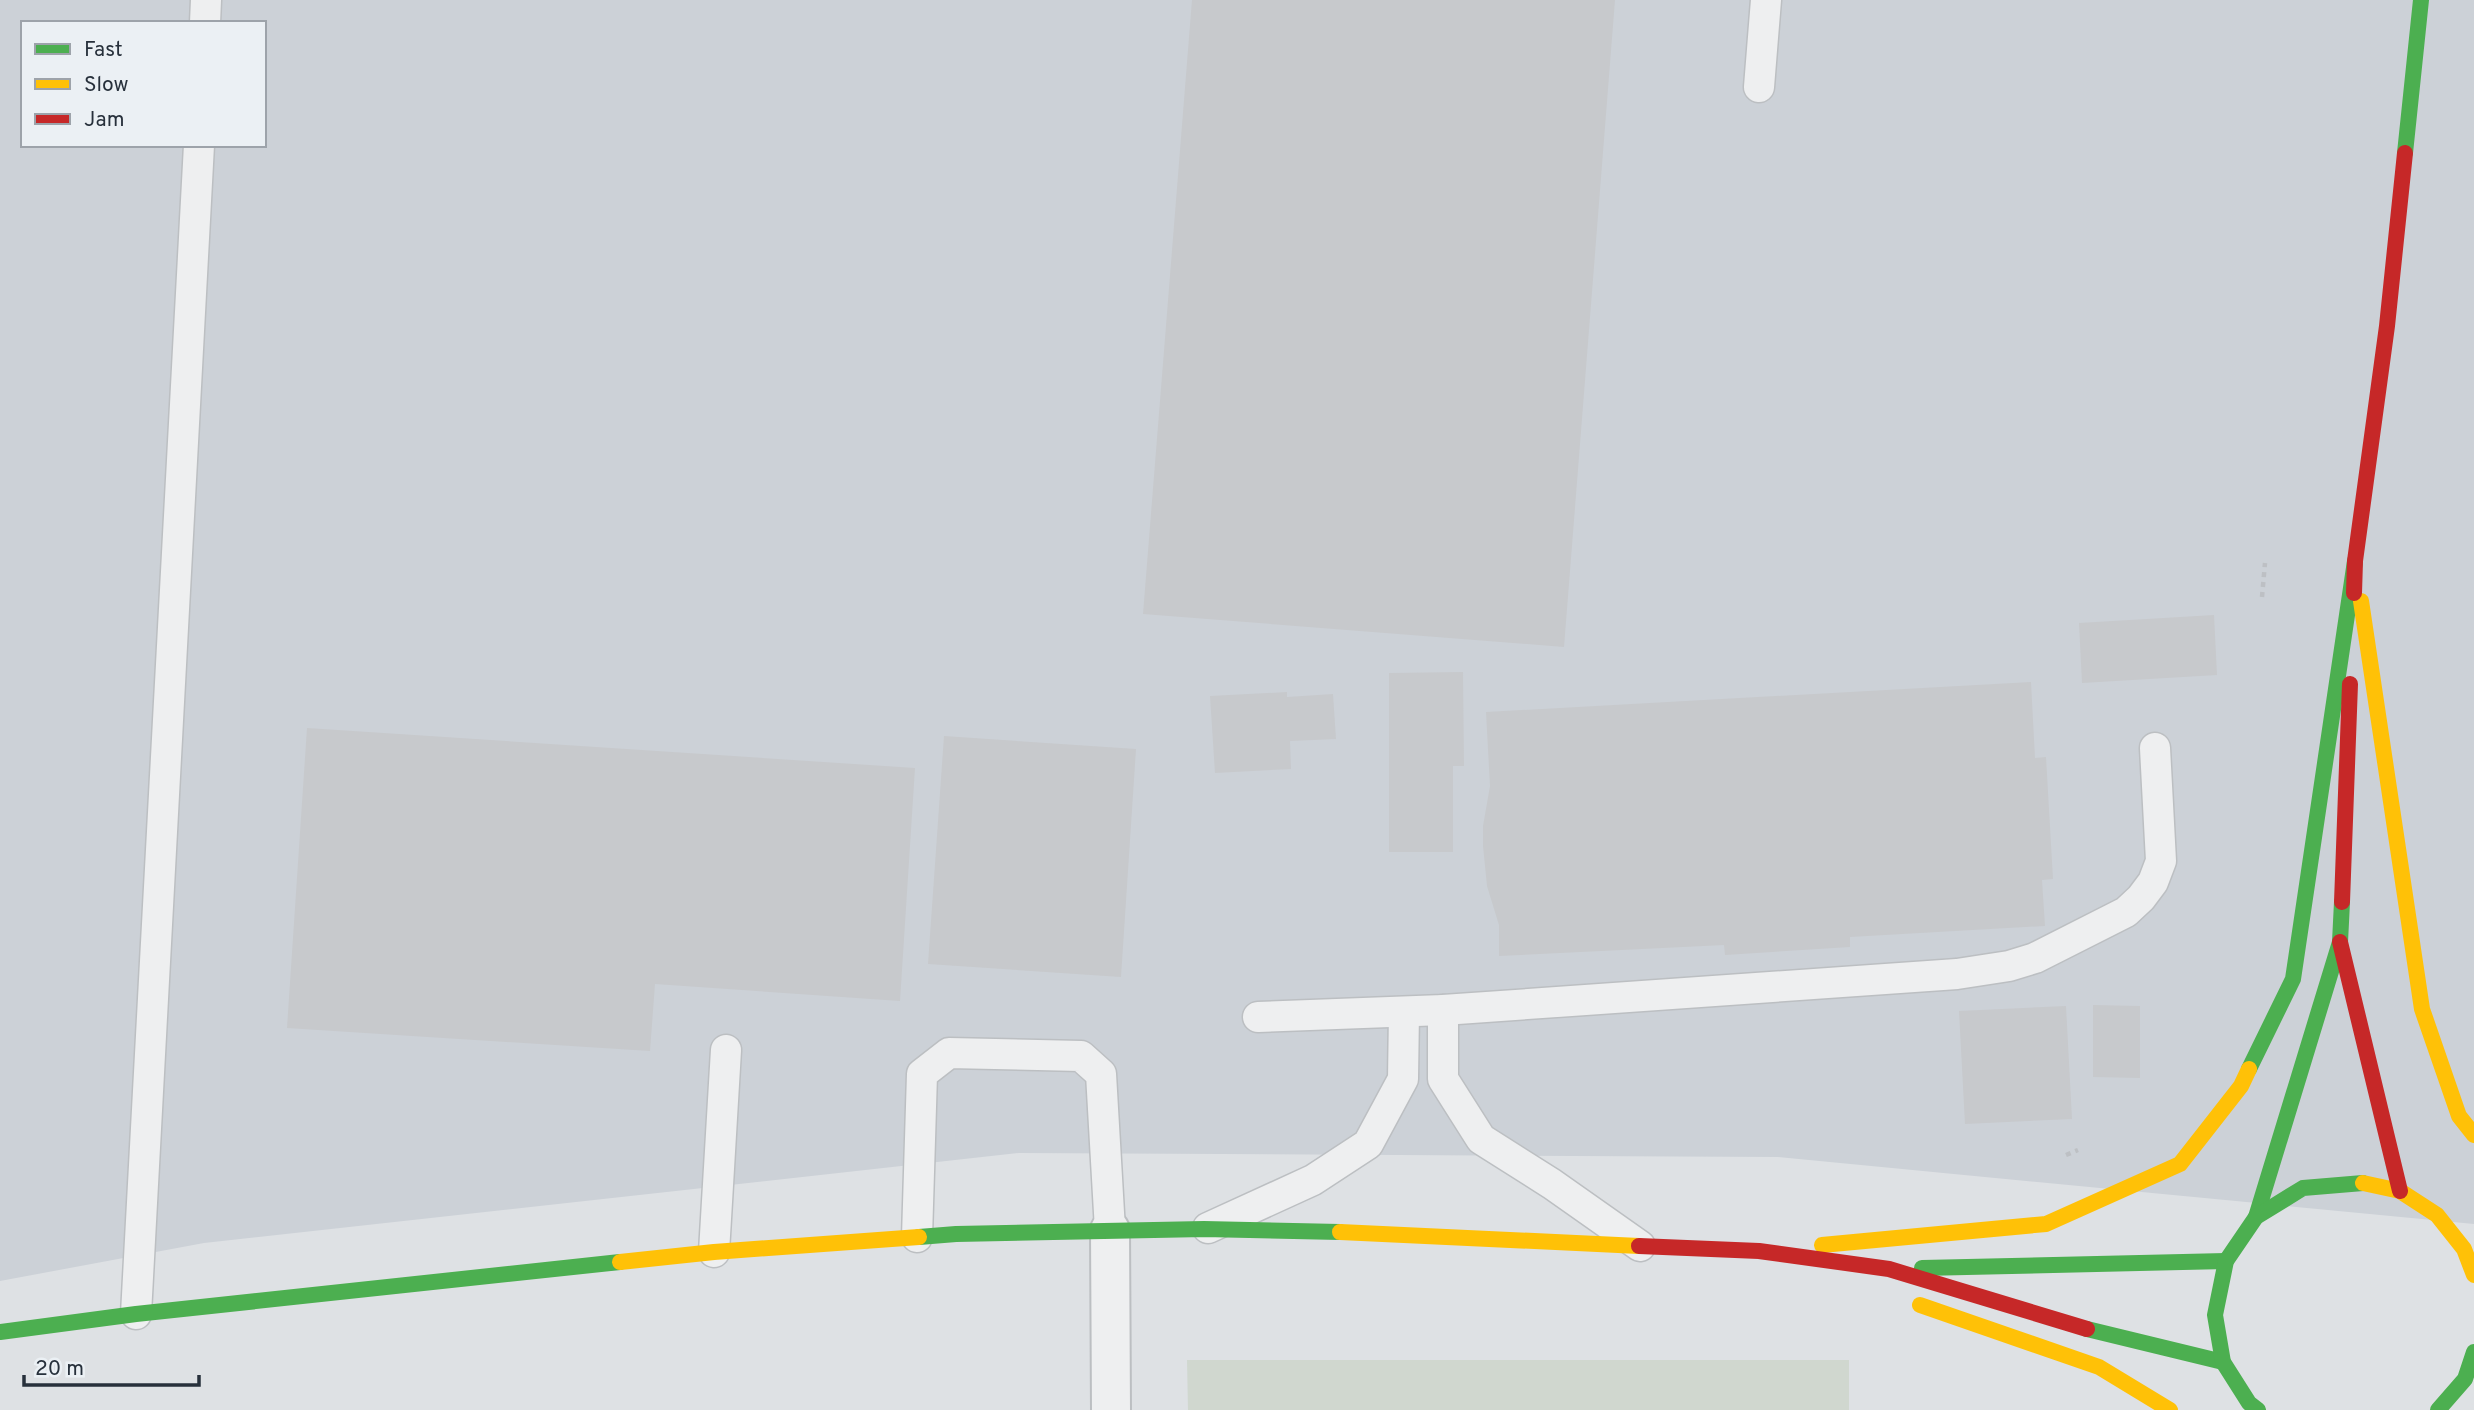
<svg xmlns="http://www.w3.org/2000/svg" width="2474" height="1410" font-family="Overpass,sans-serif">
	<rect width="100%" height="100%" fill="#dee1e4"/>
	<path fill="#ccd1d7" fill-rule="evenodd" d="M0 0H2474V1224L1778 1157 1019 1153 204 1243 0 1281ZM23 23H264V145H23Z"/>
	<polygon fill="#d0d7cf" points="1187,1360 1849,1360 1849,1410 1188,1410"/>
	<g fill="#c7c9cc">
		<polygon points="1192,0 1615,0 1564,647 1143,614"/>
		<polygon points="2214,615 2217,675 2082,683 2079,623"/>
		<polygon points="1463,672 1464,766 1453,766 1453,852 1389,852 1389,673"/>
		<polygon points="2031,682 2035,758 2046,757 2053,879 2042,880 2045,926 1850,937 1850,947 1725,955 1724,945 1499,956 1499,925 1487,886 1483,846 1483,826 1490,786 1486,712"/>
		<polygon points="1287,692 1287,697 1333,694 1336,739 1290,741 1291,769 1215,773 1210,696"/>
		<polygon points="307,728 915,768 900,1001 655,984 650,1051 287,1028"/>
		<polygon points="944,736 1136,749 1121,977 928,964"/>
		<polygon points="2093,1005 2140,1006 2140,1078 2093,1077"/>
		<polygon points="2066,1006 2072,1119 1965,1124 1959,1011"/>
	</g>
	<g fill="none" stroke-linecap="round" stroke-linejoin="round">
		<g stroke="#bcbfc2" stroke-width="33">
			<g id="lane">
				<polyline points="205,23 206,0"/>
				<polyline points="1759,87 1766,0"/>
				<polyline points="1443,1010 1443,1079 1481,1139 1552,1184 1640,1246"/>
				<polyline points="1258,1017 1443,1010 1957,974 2009,966 2035,958 2126,912 2141,898 2153,882 2161,861 2155,748"/>
				<polyline points="1208,1228 1313,1180 1368,1144 1403,1079 1404,1012"/>
				<polyline points="917,1237 922,1074 949,1053 1081,1056 1101,1074 1110,1230"/>
				<polyline points="714,1252 726,1050"/>
				<polyline points="136,1314 199,145"/>
			</g>
		</g>
		<g stroke="#bcbfc2" stroke-width="42">
			<polyline id="street" points="1110,1230 1111,1410"/>
		</g>
		<g stroke="#bdc0c4" stroke-width="4.5" stroke-dasharray="5 5" stroke-linecap="butt">
			<polyline points="2262,597 2265,563"/>
			<polyline points="2066,1155 2078,1150"/>
		</g>
		<use href="#lane" stroke="#eeeff0" stroke-width="30"/>
		<use href="#street" stroke="#eeeff0" stroke-width="38"/>
		<g stroke="#4caf50" stroke-width="16">
			<polyline points="2405,153 2421,0"/>
			<polyline points="2249,1069 2293,979 2355,561"/>
			<polyline points="2256,1217 2340,942 2342,902"/>
			<polyline points="919,1237 956,1234 1204,1229 1340,1232"/>
			<polyline points="1922,1268 2226,1261"/>
			<polyline points="2087,1329 2223,1362"/>
			<polyline points="0,1332 136,1314 620,1262"/>
			<polyline points="2258,1410 2249,1403 2223,1362 2215,1315 2226,1261 2256,1217 2303,1188 2363,1183"/>
			<polyline points="2438,1410 2465,1379 2474,1352"/>
		</g>
		<g stroke="#ffc107" stroke-width="16">
			<polyline points="2361,601 2422,1009 2459,1116 2474,1135"/>
			<polyline points="2363,1183 2400,1191 2437,1215 2464,1249 2474,1275"/>
			<polyline points="1340,1232 1639,1246"/>
			<polyline points="1822,1245 2046,1224 2180,1164 2241,1086 2249,1069"/>
			<polyline points="620,1262 714,1252 919,1237"/>
			<polyline points="1920,1305 2099,1367 2170,1410"/>
		</g>
		<g stroke="#c62828" stroke-width="16">
			<polyline points="2354,593 2355,561 2387,326 2405,153"/>
			<polyline points="2342,902 2350,684"/>
			<polyline points="2340,942 2400,1191"/>
			<polyline points="1639,1246 1759,1251 1889,1269 2087,1329"/>
		</g>
	</g>
	<rect x="21" y="21" width="245" height="126" fill="#ebf0f4" stroke="#9da3aa" stroke-width="2"/>
	<rect x="35" y="44" width="35" height="10" fill="#4caf50" stroke="#9da3aa" stroke-width="2"/>
	<text x="84" y="56" font-size="21" fill="#27303b">Fast</text>
	<rect x="35" y="79" width="35" height="10" fill="#ffc107" stroke="#9da3aa" stroke-width="2"/>
	<text x="84" y="91" font-size="21" fill="#27303b">Slow</text>
	<rect x="35" y="114" width="35" height="10" fill="#c62828" stroke="#9da3aa" stroke-width="2"/>
	<text x="84" y="126" font-size="21" fill="#27303b">Jam</text>
	<path d="M24 1375v10h175v-10" fill="none" stroke="#27303b" stroke-width="3.5"/>
	<text x="35" y="1375" font-size="21" fill="#27303b" stroke="#ebf0f4" stroke-width="5" paint-order="stroke">20 m</text>
</svg>
